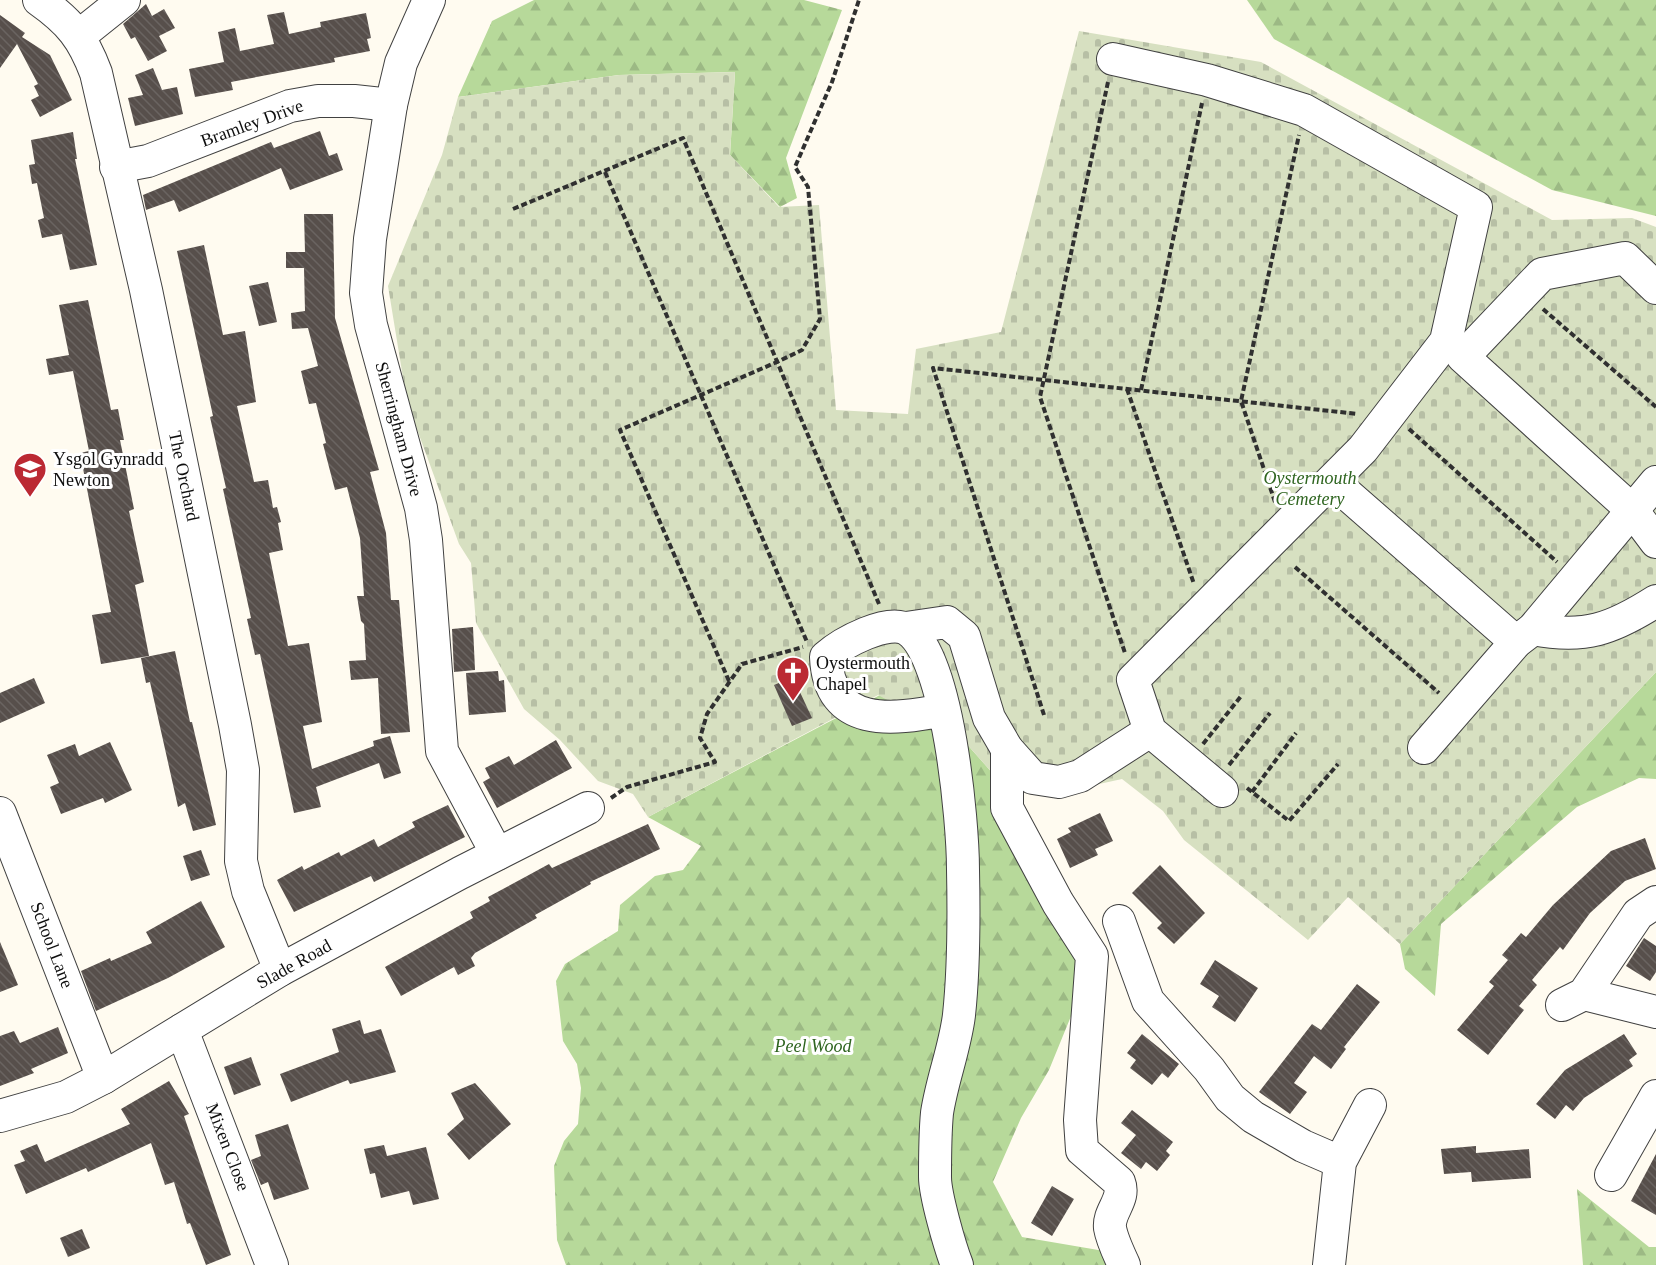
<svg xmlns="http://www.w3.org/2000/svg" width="1656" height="1265" font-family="'Times New Roman',serif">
	<defs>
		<pattern id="forest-firs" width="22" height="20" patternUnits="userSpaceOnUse" patternTransform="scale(1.5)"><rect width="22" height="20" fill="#b7d99a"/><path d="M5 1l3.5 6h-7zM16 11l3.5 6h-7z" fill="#9cb984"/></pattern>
		<pattern id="cemetery-stones" width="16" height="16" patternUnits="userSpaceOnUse" patternTransform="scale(1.5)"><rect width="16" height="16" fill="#d7e0c1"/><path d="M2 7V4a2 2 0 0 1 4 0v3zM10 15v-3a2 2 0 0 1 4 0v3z" fill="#b7bfa5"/></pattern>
		<pattern id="building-back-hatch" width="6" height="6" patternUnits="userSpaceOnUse" patternTransform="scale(1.5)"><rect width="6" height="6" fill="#574f4b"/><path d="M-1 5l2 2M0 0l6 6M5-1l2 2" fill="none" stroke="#6a6461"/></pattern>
	</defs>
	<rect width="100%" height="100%" fill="#fffbf0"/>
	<g fill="url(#forest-firs)">
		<polygon points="534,0 804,0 842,10 786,158 797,198 780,207 730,155 735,72 619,75 458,97 492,21"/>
		<polygon points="1247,0 1656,0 1656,216 1552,190 1274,39"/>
		<polygon points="1656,672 1656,779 1639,778 1577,807 1441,924 1435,996 1405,969 1400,944"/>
		<polygon points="880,695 965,742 1003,785 1080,962 1078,999 1049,1070 1021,1118 993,1182 1022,1237 1110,1252 1116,1265 566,1265 557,1240 554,1166 564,1141 578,1124 581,1088 577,1064 563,1041 556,981 565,964 618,931 620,905 655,876 683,870 701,846 648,817"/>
		<polygon points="1577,1189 1649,1247 1656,1247 1656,1265 1583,1265"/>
	</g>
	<polygon fill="url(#cemetery-stones)" points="1079,31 1261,62 1552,220 1632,218 1656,227 1656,672 1400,944 1348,897 1308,940 1184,840 1163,811 1122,779 1058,793 1015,793 1003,785 965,742 878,695 648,817 633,794 598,781 560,740 524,709 476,623 471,563 459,544 407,402 388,286 442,155 458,97 619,75 735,72 730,155 779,207 819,205 836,410 908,414 916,349 1001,332"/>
	<g fill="url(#building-back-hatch)">
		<polygon points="146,4 152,16 164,9 175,28 159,36 167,51 148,61 135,37 131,39 123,24"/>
		<polygon points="284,12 289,34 321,27 320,22 366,13 371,38 367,39 370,51 334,58 335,62 231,82 233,90 195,97 189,69 224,62 218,32 235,28 240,51 274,44 267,15"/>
		<polygon points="0,15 25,33 22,37 50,55 72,100 40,117 31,100 39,96 34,86 38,84 17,44 0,68"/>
		<polygon points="153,68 162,90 177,87 183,114 135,126 128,98 143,95 135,75"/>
		<polygon points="320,131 329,156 337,153 343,170 290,190 281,168 179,212 174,200 146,210 143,195 271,142 274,148"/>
		<polygon points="73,132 77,159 75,159 97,265 70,270 62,234 42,238 38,220 44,218 37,183 32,184 29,165 35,164 31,140"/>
		<polygon points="304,214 333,214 335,318 379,470 370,472 386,533 391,600 399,600 410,732 381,734 378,678 351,680 349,661 366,660 364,624 361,621 357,596 364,596 360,538 347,487 335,490 323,444 326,443 316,403 309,404 301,371 318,366 308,328 292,329 291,313 305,311 304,268 286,268 286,252 305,252"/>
		<polygon points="204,245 223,335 245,331 256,402 237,406 254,482 268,480 273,508 277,507 281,522 278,523 283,550 269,553 288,646 309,643 322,722 303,726 312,769 374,746 373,741 390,736 401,773 384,779 379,763 316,787 321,807 294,813 260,654 255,655 247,619 251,618 223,489 226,488 210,417 213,416 177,251"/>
		<polygon points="268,282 277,322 259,326 249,286"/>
		<polygon points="88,300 111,410 118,409 124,440 120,440 134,509 129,511 144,582 135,585 149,656 101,664 92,615 111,612 80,453 89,451 73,371 49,375 46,359 69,355 59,305"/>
		<polygon points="473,627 475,670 454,672 452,629"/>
		<polygon points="175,651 190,722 192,722 216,825 193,831 185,803 178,807 150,682 146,683 141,658"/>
		<polygon points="498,671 499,681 504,680 506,712 469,715 466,673"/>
		<polygon points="793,677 812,718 792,726 774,685"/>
		<polygon points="34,678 45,703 0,723 0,693"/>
		<polygon points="556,740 572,768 497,808 483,782 490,778 485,768 509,756 514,765"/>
		<polygon points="110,742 132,790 105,803 103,798 61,814 50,787 59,783 47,755 75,744 79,756"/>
		<polygon points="448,805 465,837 374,882 371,876 294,912 277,880 302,866 304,870 339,852 341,856 374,839 378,847 415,827 412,822"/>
		<polygon points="1100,813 1113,841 1095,849 1098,855 1070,868 1057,839 1071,832 1068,828"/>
		<polygon points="648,824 660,849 590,882 591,884 535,915 537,918 475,953 471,958 475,966 458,975 454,967 401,996 385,967 473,918 470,912 490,901 488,897 527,876 549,864 552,868"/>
		<polygon points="1645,838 1656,869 1625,881 1590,913 1563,950 1560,947 1532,980 1537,985 1519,1006 1524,1010 1488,1055 1457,1030 1494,986 1489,982 1508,960 1502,955 1521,933 1526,937 1553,905 1611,851"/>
		<polygon points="201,850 210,875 191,881 183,856"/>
		<polygon points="1160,865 1205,913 1174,944 1157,928 1162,923 1132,893"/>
		<polygon points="201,901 225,947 168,978 96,1011 81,971 110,958 111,961 152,943 146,932"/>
		<polygon points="1644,938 1656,946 1656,972 1650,981 1626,966"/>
		<polygon points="0,942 18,985 0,992"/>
		<polygon points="1215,960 1258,988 1235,1022 1212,1007 1219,996 1200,984"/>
		<polygon points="1357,984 1380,1002 1344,1047 1346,1049 1331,1069 1314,1056 1294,1083 1307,1092 1290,1114 1259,1092 1312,1024 1321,1030"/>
		<polygon points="360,1020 364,1034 381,1029 396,1072 350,1084 348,1080 291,1102 280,1074 339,1052 332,1029"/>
		<polygon points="58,1027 68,1053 31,1069 34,1073 0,1086 0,1036 14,1031 20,1043"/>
		<polygon points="1142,1034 1179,1064 1168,1078 1162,1073 1152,1085 1130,1068 1136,1060 1127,1053"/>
		<polygon points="1624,1034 1637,1054 1629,1060 1633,1066 1584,1098 1573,1111 1566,1105 1555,1119 1536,1104 1565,1070"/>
		<polygon points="251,1057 261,1085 234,1095 224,1067"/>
		<polygon points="169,1081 189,1114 184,1116 231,1255 206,1265 190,1223 187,1224 174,1182 165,1185 151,1143 88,1172 86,1168 26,1194 14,1165 25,1161 20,1151 37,1144 45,1162 130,1124 121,1109"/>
		<polygon points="475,1083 511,1124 469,1160 447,1134 464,1119 451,1093"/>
		<polygon points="1132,1110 1173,1142 1166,1151 1170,1155 1157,1171 1146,1162 1141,1169 1121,1153 1136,1135 1121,1123"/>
		<polygon points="288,1124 309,1189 274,1200 268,1182 261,1185 251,1160 261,1156 255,1135"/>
		<polygon points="384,1145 387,1156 426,1147 439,1199 413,1205 409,1191 381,1198 375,1173 370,1174 364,1149"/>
		<polygon points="1476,1146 1476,1153 1529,1149 1531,1178 1472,1182 1471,1172 1444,1174 1441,1149"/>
		<polygon points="1656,1154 1656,1215 1631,1201"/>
		<polygon points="1052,1186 1074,1199 1052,1236 1031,1223"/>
		<polygon points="82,1229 90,1248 68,1257 60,1238"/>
	</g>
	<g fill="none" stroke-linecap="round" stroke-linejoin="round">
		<g stroke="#414141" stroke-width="34">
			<g id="minor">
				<path d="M39 0C70 22 83 38 96 73L146 290 235 725 243 770 241 861 248 891 280 970"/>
				<polyline points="429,0 401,63 391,105 370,239 366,293 371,325 421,508 426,540 442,751 497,854"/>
				<polyline points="79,36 124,0"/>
				<polyline points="1113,59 1207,80 1304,110 1476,207 1446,341 1363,449 1133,680 1150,731 1222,791"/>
				<polyline points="116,167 148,161 290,106 318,101 354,101 391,105"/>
				<polyline points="1656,288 1625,258 1542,274 1463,357 1632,510 1656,542"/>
				<polyline points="1332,481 1516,642"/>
				<polyline points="906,628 947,622 964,636 989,718 1007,749 1033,778 1059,782 1080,776 1150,731"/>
				<path d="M1533 629C1585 639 1612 629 1656 601"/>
				<path d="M944 710C893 720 829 729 826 657 842 643 889 617 908 630 948 656 963 821 963 870 964 917 964 968 959 1015 955 1048 942 1080 937 1113 935 1134 935 1156 935 1177 935 1195 950 1247 957 1265"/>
				<polyline points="1424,748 1516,642 1533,629 1656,482"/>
				<path d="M1007 749V808L1058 903 1092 956 1080 1120 1082 1150 1119 1182C1126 1200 1108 1211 1110 1228 1112 1240 1119 1254 1124 1265"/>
				<polyline points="0,813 103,1078"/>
				<polyline points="1119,921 1148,1001 1209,1069 1230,1098 1253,1117 1303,1146 1340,1162"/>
				<polyline points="1584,994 1656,1012"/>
				<polyline points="1562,1005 1584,994 1638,914 1656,902"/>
				<polyline points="182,1030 272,1265"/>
				<polyline points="0,1116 66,1097 103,1078 280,970 460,873 588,808"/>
				<polyline points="1611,1175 1656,1096"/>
				<polyline points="1329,1265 1340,1162 1370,1105"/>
			</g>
		</g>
		<g stroke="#303030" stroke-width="4" stroke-dasharray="6 3" stroke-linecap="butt">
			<polyline points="1108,82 1040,397 1125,653"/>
			<polyline points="605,172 807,642"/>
			<polyline points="513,209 683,138 879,604"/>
			<polyline points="1543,309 1656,407"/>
			<polyline points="1127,389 1194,584"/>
			<polyline points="1141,390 1202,103"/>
			<polyline points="1409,429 1557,562"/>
			<polyline points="1275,502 1241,401 1299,135"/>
			<polyline points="1295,567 1439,693"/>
			<polyline points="729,681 620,430 777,362 802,350 820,319 808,187 795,167 832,82 859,0"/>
			<polyline points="1044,715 933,368 1358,414"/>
			<polyline points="1203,744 1242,695"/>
			<polyline points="1229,765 1270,713"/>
			<polyline points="1247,788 1289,821 1338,764"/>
			<polyline points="1252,792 1296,733"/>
			<polyline points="611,798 627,787 715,762 700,738 707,714 742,664 803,647"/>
		</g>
		<use href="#minor" stroke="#fff" stroke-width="32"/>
	</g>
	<defs>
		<g id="school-pin" transform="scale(1.725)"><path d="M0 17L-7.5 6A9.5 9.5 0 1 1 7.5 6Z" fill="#bb2933" stroke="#fff"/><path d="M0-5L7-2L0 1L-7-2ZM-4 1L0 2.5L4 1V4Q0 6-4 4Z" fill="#fff"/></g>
		<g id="church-pin" transform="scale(1.725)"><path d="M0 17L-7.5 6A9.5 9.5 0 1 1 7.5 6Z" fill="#bb2933" stroke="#fff"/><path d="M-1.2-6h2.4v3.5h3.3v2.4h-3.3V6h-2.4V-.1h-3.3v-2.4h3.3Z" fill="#fff"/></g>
	</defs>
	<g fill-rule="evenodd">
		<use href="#school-pin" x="30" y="469"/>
		<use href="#church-pin" x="793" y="673"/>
	</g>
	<g text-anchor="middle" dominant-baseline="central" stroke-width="6" stroke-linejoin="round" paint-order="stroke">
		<g font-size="18" fill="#0e0e0e" stroke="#fff">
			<text transform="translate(252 123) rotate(-20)">Bramley Drive</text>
			<text transform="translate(399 429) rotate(75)">Sherringham Drive</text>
			<text transform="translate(184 476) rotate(78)">The Orchard</text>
			<text transform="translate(52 945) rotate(69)">School Lane</text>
			<text transform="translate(294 964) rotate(-29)">Slade Road</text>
			<text transform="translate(228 1147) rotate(69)">Mixen Close</text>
		</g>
		<g font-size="18" fill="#0e0e0e" stroke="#fff" text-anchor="start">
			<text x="53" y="459">Ysgol Gynradd<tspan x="53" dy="21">Newton</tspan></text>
			<text x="816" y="663">Oystermouth<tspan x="816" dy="21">Chapel</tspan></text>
		</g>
		<g font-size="18" font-style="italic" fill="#2f6520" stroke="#fff">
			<text x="1310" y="478">Oystermouth<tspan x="1310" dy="21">Cemetery</tspan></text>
			<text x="813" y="1046">Peel Wood</text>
		</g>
	</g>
</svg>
